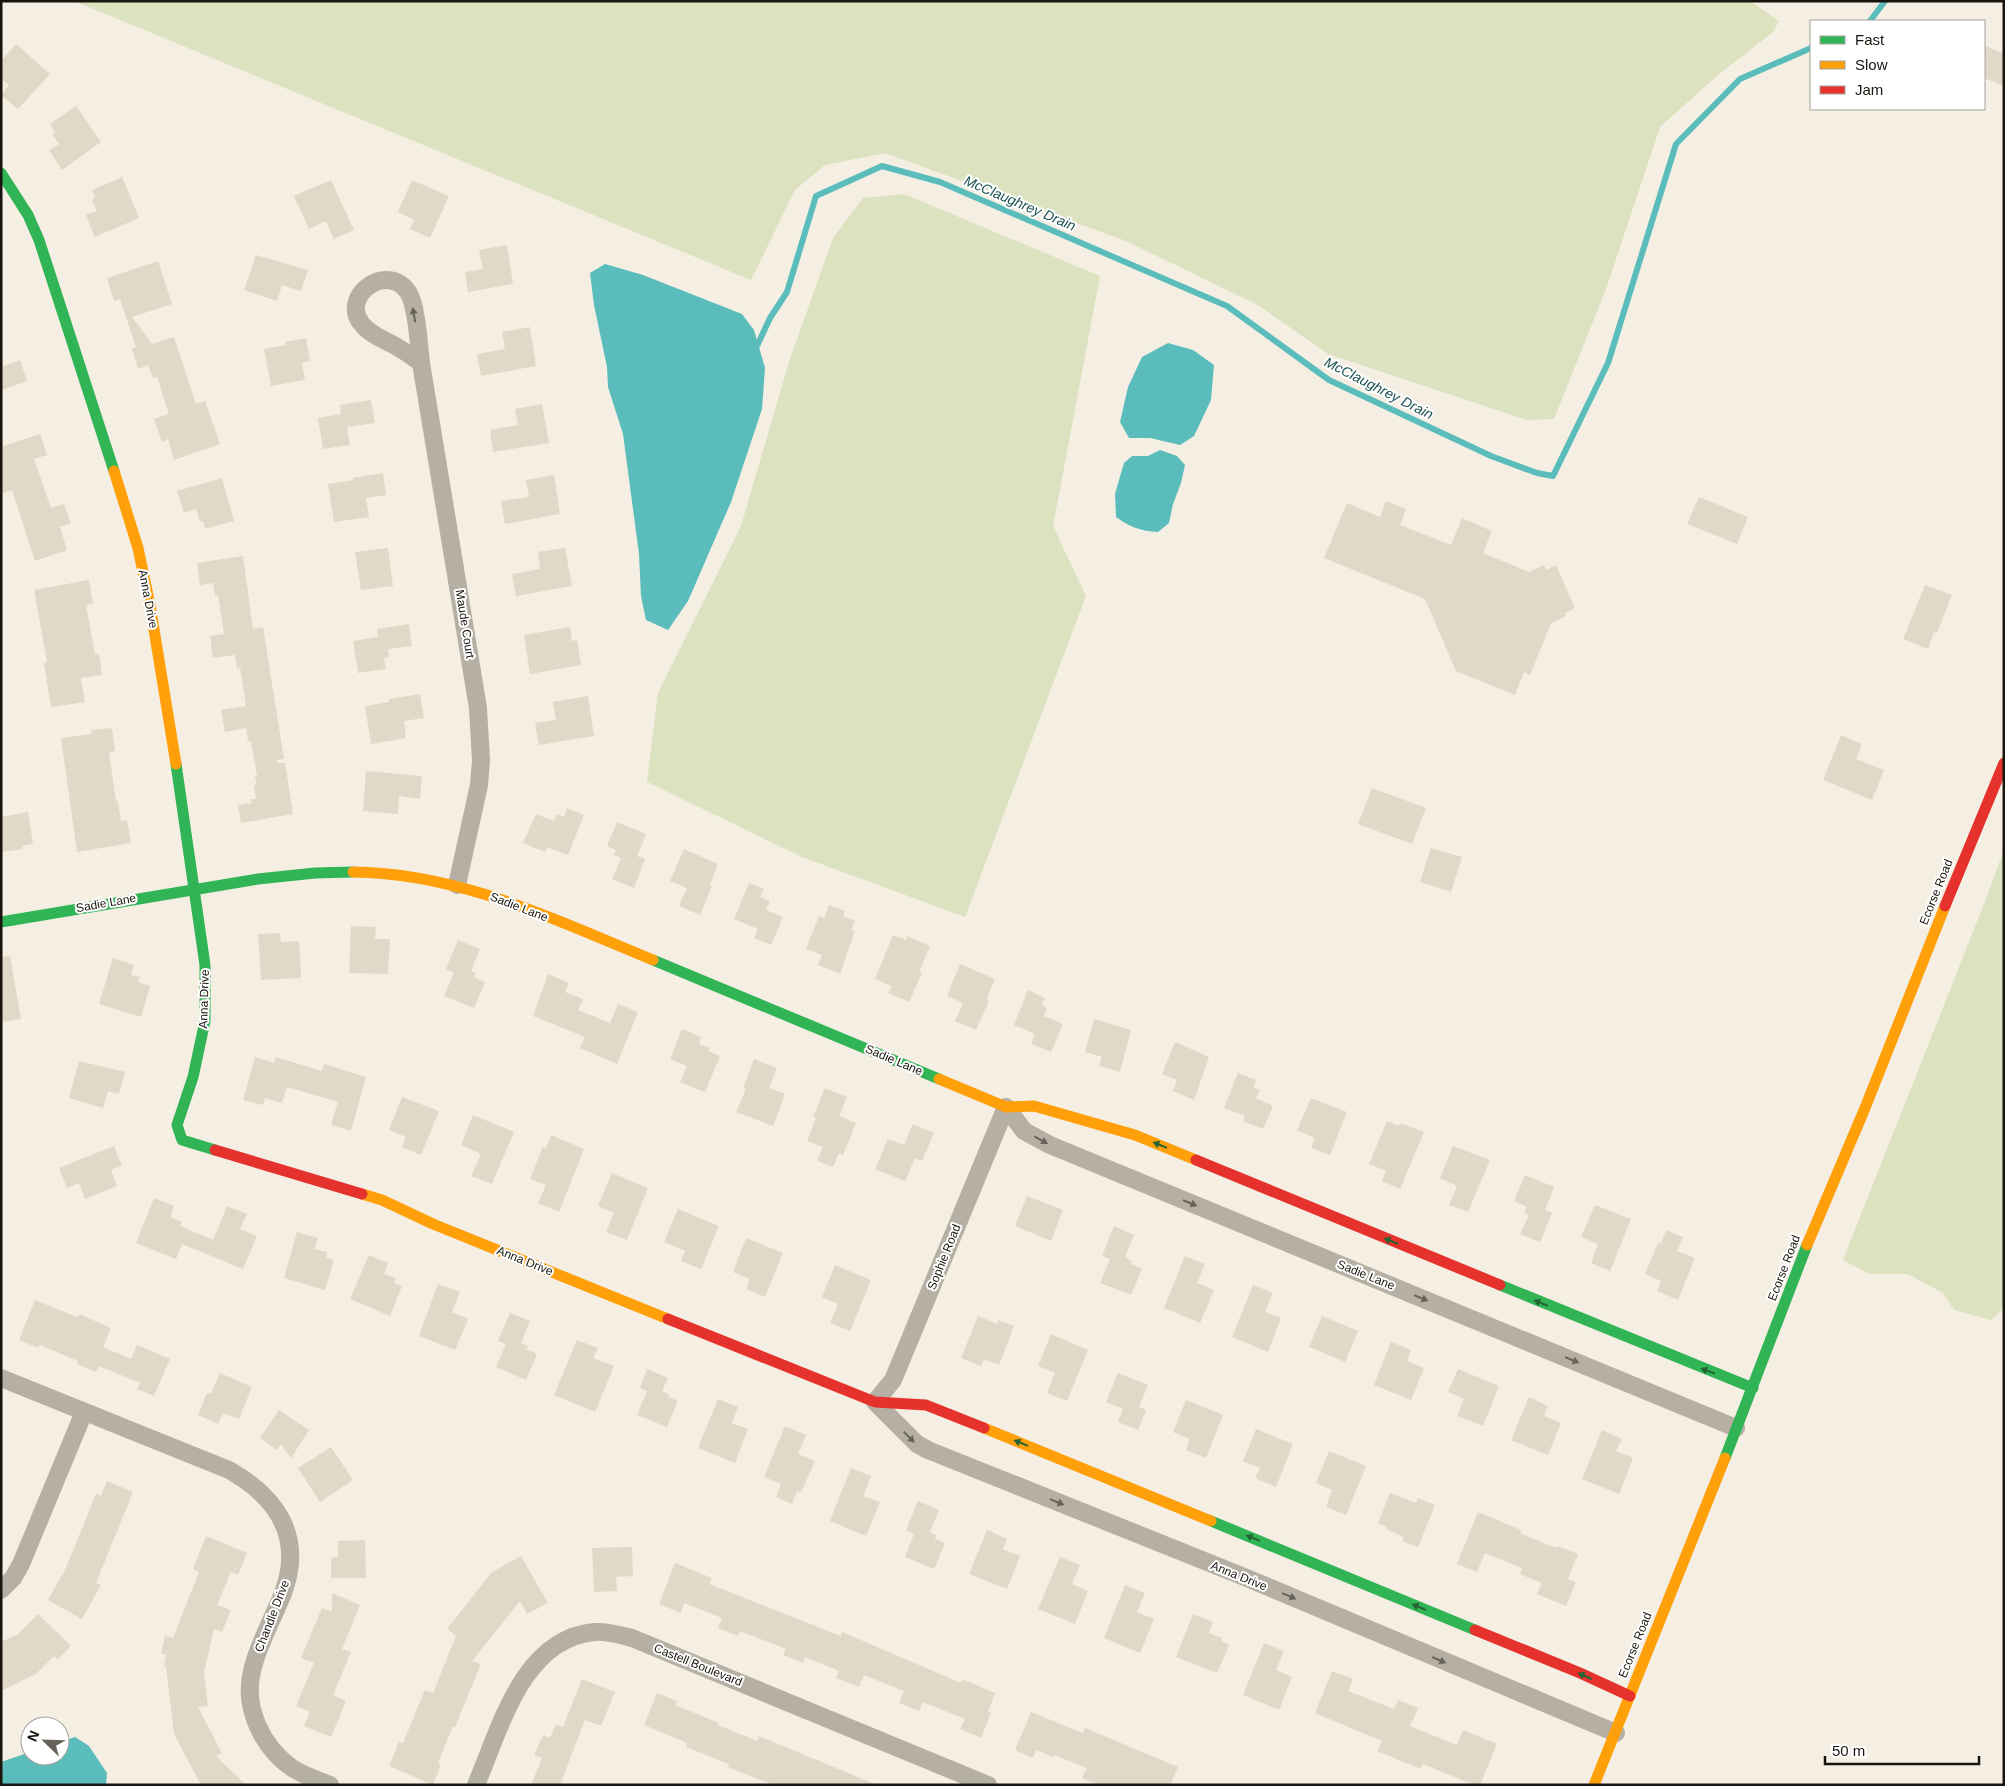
<svg xmlns="http://www.w3.org/2000/svg" width="2005" height="1786" font-family="Helvetica,sans-serif">
	<rect width="100%" height="100%" fill="#f5eee3"/>
	<g fill="#dce1bf">
		<polygon points="74,1 1750,1 1779,21 1773,32 1718,75 1660,127 1606,289 1554,419 1527,420 1328,354 1258,305 1126,241 885,153 825,165 795,190 751,280"/>
		<polygon points="904,194 1100,276 1053,526 1086,596 965,917 802,857 647,782 658,693 741,526 789,362 833,238 863,198"/>
		<polygon points="2004,850 2004,1305 2002,1310 1991,1320 1954,1310 1943,1293 1908,1274 1869,1274 1843,1260 1984,904"/>
	</g>
	<g fill="#5abdbb">
		<polygon points="605,264 643,275 742,314 754,330 765,368 762,409 731,502 688,601 668,630 646,620 641,596 639,554 623,434 608,387 607,367 594,305 590,273"/>
		<polygon points="1168,343 1193,350 1214,365 1211,400 1194,436 1180,445 1150,438 1129,438 1120,422 1128,387 1142,357"/>
		<path d="M1160 450 1177 456 1185 465 1181 483 1173 504 1169 523 1158 532C1141 531 1130 527 1116 517L1115 494 1124 463 1132 456H1148Z"/>
		<polygon points="75,1737 89,1746 107,1773 106,1785 1,1785 1,1762 30,1752 30,1756 60,1756 60,1742"/>
	</g>
	<g fill="none" stroke-linecap="round" stroke-linejoin="round">
		<g stroke="#5abdbb" stroke-width="6">
			<polyline points="1870,21 1885,1"/>
			<polyline points="757,346 770,318 787,292 816,196 882,166 940,182 1227,306 1329,380 1491,456 1537,473 1553,476 1608,363 1676,144 1740,79 1811,48"/>
		</g>
	</g>
	<g fill="#e2d8c8">
		<polygon points="16,44 50,74 18,109 1,95 9,85 1,79 1,61"/>
		<polygon points="1984,45 2004,54 2004,86 1984,78"/>
		<polygon points="76,106 101,142 62,170 49,150 59,144 52,134 55,132 50,124"/>
		<polygon points="122,177 139,218 95,237 86,215 97,211 92,200 95,198 92,190"/>
		<polygon points="331,180 354,230 334,239 326,221 309,229 294,196"/>
		<polygon points="412,180 449,196 430,238 410,229 414,220 398,212"/>
		<polygon points="507,245 513,284 468,292 465,272 483,269 479,250"/>
		<polygon points="256,255 308,270 301,291 282,285 277,301 244,290"/>
		<polygon points="158,261 172,304 132,317 152,344 174,337 196,404 205,401 220,444 174,460 168,439 162,442 154,419 169,414 157,377 153,378 148,365 138,369 132,349 136,347 120,299 114,301 107,278"/>
		<polygon points="530,327 536,366 481,376 477,354 505,349 502,332"/>
		<polygon points="306,338 310,361 302,363 305,380 271,386 264,349 286,345 285,342"/>
		<polygon points="20,360 27,381 1,390 1,367"/>
		<polygon points="371,400 375,423 347,427 350,445 323,449 318,418 341,414 340,405"/>
		<polygon points="542,404 549,443 493,452 490,430 518,425 515,409"/>
		<polygon points="40,434 47,455 34,459 51,508 64,504 71,523 60,527 67,550 35,561 12,490 1,494 1,447"/>
		<polygon points="383,473 386,495 366,498 369,517 334,522 328,484 354,480 353,478"/>
		<polygon points="554,475 560,514 505,524 501,501 529,497 526,480"/>
		<polygon points="222,478 234,521 205,529 203,521 200,521 196,509 184,513 177,491"/>
		<polygon points="1699,497 1748,517 1737,544 1687,524"/>
		<polygon points="1386,501 1406,509 1400,525 1451,545 1462,518 1492,531 1483,553 1529,572 1544,565 1546,570 1556,565 1575,608 1565,613 1566,616 1551,623 1530,675 1524,672 1515,695 1456,671 1425,599 1324,558 1347,503 1380,517"/>
		<polygon points="388,548 393,586 361,590 355,552"/>
		<polygon points="565,548 572,586 516,596 512,574 540,569 538,552"/>
		<polygon points="243,556 253,629 263,627 284,759 277,760 277,763 285,763 293,814 241,823 238,805 252,803 251,799 256,799 254,785 257,785 255,776 257,776 251,741 248,741 246,728 225,732 221,710 246,706 240,667 237,668 235,655 213,658 210,636 224,634 218,595 215,596 213,583 200,585 197,563"/>
		<polygon points="89,580 93,604 86,605 95,654 99,654 102,675 81,678 85,702 51,707 44,663 47,662 34,590"/>
		<polygon points="1925,585 1952,595 1937,633 1934,632 1928,649 1903,639"/>
		<polygon points="409,624 412,646 388,649 389,657 384,658 386,669 358,673 353,641 378,637 377,629"/>
		<polygon points="570,627 572,641 577,640 581,665 530,674 524,635"/>
		<polygon points="420,694 424,718 404,721 406,738 371,744 365,706 389,702 389,699"/>
		<polygon points="588,696 594,736 539,745 535,723 556,720 553,702"/>
		<polygon points="112,728 115,751 109,752 116,801 118,801 121,821 127,820 131,843 77,852 61,738 92,734 91,730"/>
		<polygon points="1841,735 1862,744 1856,759 1884,770 1872,800 1823,780"/>
		<polygon points="366,771 422,776 420,799 399,796 398,814 363,811"/>
		<polygon points="1372,788 1426,808 1412,844 1358,824"/>
		<polygon points="567,808 584,815 568,855 547,847 545,852 523,843 536,814 554,821 557,814 564,817"/>
		<polygon points="28,812 33,844 22,846 23,849 1,852 1,817"/>
		<polygon points="617,822 646,834 637,856 645,859 634,888 612,879 621,858 614,855 616,850 607,846"/>
		<polygon points="1431,848 1462,857 1451,892 1420,882"/>
		<polygon points="684,849 718,864 710,885 712,886 700,915 679,906 687,888 670,881"/>
		<polygon points="749,883 764,889 760,897 770,901 766,910 783,917 771,945 754,938 758,929 734,919"/>
		<polygon points="829,905 845,911 843,916 855,921 851,930 855,931 840,974 818,965 822,955 806,949 819,916 824,918"/>
		<polygon points="351,926 376,927 375,939 390,939 388,974 349,973"/>
		<polygon points="280,933 281,942 299,941 301,978 261,980 258,934"/>
		<polygon points="893,935 906,940 907,936 930,946 919,972 922,973 909,1002 888,993 892,986 875,979"/>
		<polygon points="458,940 480,949 471,971 475,973 474,977 485,982 474,1008 444,996 454,973 446,969"/>
		<polygon points="10,956 21,1019 1,1022 1,957"/>
		<polygon points="113,958 134,965 131,975 140,977 138,982 150,986 141,1017 99,1004"/>
		<polygon points="960,964 995,979 986,1000 989,1001 976,1030 955,1021 963,1003 947,996"/>
		<polygon points="548,974 569,983 565,992 583,999 578,1010 610,1023 618,1004 638,1012 617,1064 580,1048 585,1037 533,1016"/>
		<polygon points="1028,990 1045,998 1042,1005 1047,1008 1044,1016 1063,1024 1051,1052 1031,1044 1035,1034 1014,1025"/>
		<polygon points="1094,1019 1131,1030 1120,1072 1099,1066 1102,1057 1085,1052"/>
		<polygon points="682,1029 701,1037 699,1044 710,1048 708,1051 720,1056 705,1092 680,1082 687,1066 670,1059"/>
		<polygon points="1175,1042 1209,1057 1194,1100 1173,1091 1177,1080 1162,1074"/>
		<polygon points="255,1057 274,1063 276,1057 322,1071 324,1064 366,1077 351,1131 331,1125 338,1102 287,1087 282,1103 265,1098 263,1105 243,1100"/>
		<polygon points="754,1059 777,1068 769,1088 785,1094 773,1126 736,1112 746,1089 743,1088"/>
		<polygon points="79,1061 125,1072 119,1094 108,1091 103,1108 69,1098"/>
		<polygon points="1238,1073 1256,1080 1253,1088 1260,1090 1256,1098 1273,1106 1263,1129 1243,1121 1245,1116 1224,1108"/>
		<polygon points="825,1088 847,1097 839,1116 856,1123 843,1155 839,1153 833,1167 817,1161 823,1147 807,1141 816,1118 813,1117"/>
		<polygon points="402,1097 439,1111 421,1155 402,1147 406,1137 389,1130"/>
		<polygon points="1311,1098 1347,1112 1330,1155 1311,1148 1315,1138 1297,1130"/>
		<polygon points="473,1115 514,1132 492,1184 471,1176 481,1154 461,1145"/>
		<polygon points="1387,1121 1399,1126 1400,1123 1424,1132 1400,1189 1382,1181 1386,1171 1369,1164"/>
		<polygon points="913,1124 934,1133 922,1161 915,1158 905,1181 875,1169 888,1139 904,1145"/>
		<polygon points="551,1135 584,1149 559,1212 538,1203 546,1185 530,1179 543,1147 546,1149"/>
		<polygon points="114,1146 122,1166 111,1170 117,1186 85,1199 79,1183 67,1188 59,1168"/>
		<polygon points="1453,1146 1490,1160 1468,1212 1449,1205 1457,1186 1440,1178"/>
		<polygon points="612,1173 648,1188 627,1240 606,1232 614,1213 598,1206"/>
		<polygon points="1525,1175 1554,1187 1545,1210 1552,1213 1540,1242 1520,1234 1529,1215 1524,1213 1527,1207 1514,1201"/>
		<polygon points="1027,1196 1063,1210 1051,1241 1015,1226"/>
		<polygon points="154,1198 174,1206 170,1217 182,1222 180,1226 213,1240 227,1206 247,1214 240,1229 257,1236 243,1269 182,1244 176,1259 136,1243"/>
		<polygon points="1595,1205 1631,1219 1610,1271 1591,1263 1598,1244 1581,1237"/>
		<polygon points="678,1209 719,1226 701,1269 681,1261 685,1251 664,1242"/>
		<polygon points="1114,1226 1134,1235 1125,1257 1132,1261 1131,1264 1142,1269 1131,1295 1100,1283 1110,1259 1102,1256"/>
		<polygon points="1666,1230 1683,1237 1677,1251 1695,1258 1678,1300 1657,1291 1661,1281 1645,1274 1658,1243 1661,1244"/>
		<polygon points="297,1232 318,1238 314,1249 327,1252 326,1257 334,1260 325,1290 284,1278"/>
		<polygon points="746,1238 783,1253 765,1297 746,1289 750,1279 733,1272"/>
		<polygon points="369,1255 388,1263 384,1274 396,1278 394,1283 402,1286 390,1316 350,1299"/>
		<polygon points="1185,1256 1205,1264 1197,1283 1214,1290 1200,1323 1164,1308"/>
		<polygon points="835,1265 871,1280 850,1331 830,1323 838,1304 822,1297"/>
		<polygon points="438,1284 460,1292 452,1312 468,1319 455,1350 419,1336"/>
		<polygon points="1253,1285 1273,1293 1265,1312 1281,1318 1268,1352 1232,1337"/>
		<polygon points="35,1300 77,1317 79,1314 111,1328 103,1347 131,1359 137,1345 170,1359 154,1396 137,1389 140,1383 99,1366 96,1372 77,1364 78,1361 40,1345 38,1348 19,1340"/>
		<polygon points="510,1313 530,1321 521,1343 528,1346 526,1349 537,1354 526,1380 496,1367 506,1344 498,1341"/>
		<polygon points="978,1316 997,1324 998,1320 1014,1326 999,1365 984,1359 981,1366 961,1358"/>
		<polygon points="1322,1316 1358,1331 1345,1362 1309,1347"/>
		<polygon points="1051,1334 1088,1350 1067,1401 1047,1393 1055,1373 1038,1366"/>
		<polygon points="577,1340 598,1348 593,1358 614,1366 595,1412 554,1395"/>
		<polygon points="1391,1342 1411,1350 1407,1361 1424,1368 1411,1400 1374,1385"/>
		<polygon points="647,1369 668,1378 662,1391 669,1394 668,1397 678,1401 667,1427 637,1415 647,1391 640,1388"/>
		<polygon points="1458,1369 1499,1386 1483,1426 1457,1416 1464,1399 1448,1392"/>
		<polygon points="220,1373 252,1387 239,1419 223,1413 218,1424 198,1415 207,1393 211,1394"/>
		<polygon points="1118,1373 1148,1385 1139,1407 1146,1410 1138,1430 1118,1422 1123,1409 1106,1402"/>
		<polygon points="1529,1397 1548,1406 1544,1416 1561,1423 1548,1455 1511,1440"/>
		<polygon points="718,1399 738,1407 732,1423 748,1429 735,1463 698,1448"/>
		<polygon points="1186,1400 1223,1415 1206,1458 1186,1450 1190,1439 1173,1432"/>
		<polygon points="279,1410 309,1430 291,1458 281,1444 277,1450 260,1438"/>
		<polygon points="785,1426 806,1435 798,1454 815,1461 801,1492 797,1491 792,1504 776,1497 781,1484 764,1477"/>
		<polygon points="1256,1429 1293,1444 1276,1487 1255,1478 1260,1468 1243,1461"/>
		<polygon points="1602,1430 1622,1439 1616,1451 1633,1458 1619,1494 1582,1479"/>
		<polygon points="331,1447 353,1480 320,1502 298,1468"/>
		<polygon points="1329,1451 1366,1466 1346,1515 1326,1507 1332,1490 1316,1483"/>
		<polygon points="851,1468 871,1476 863,1496 880,1502 866,1536 830,1521"/>
		<polygon points="107,1481 133,1492 96,1583 101,1585 82,1619 48,1600 65,1570 96,1494 101,1496"/>
		<polygon points="1390,1493 1416,1503 1418,1498 1435,1505 1418,1547 1402,1541 1404,1537 1386,1529 1387,1527 1378,1523"/>
		<polygon points="918,1501 939,1510 930,1532 936,1535 935,1539 945,1543 934,1569 905,1557 914,1534 906,1530"/>
		<polygon points="1478,1512 1521,1530 1520,1533 1556,1548 1558,1546 1578,1554 1568,1579 1576,1582 1566,1606 1537,1594 1542,1583 1520,1574 1522,1568 1485,1553 1477,1572 1457,1564"/>
		<polygon points="987,1530 1007,1539 1003,1549 1020,1556 1007,1589 969,1574"/>
		<polygon points="206,1536 247,1553 238,1575 231,1572 217,1605 231,1610 222,1632 214,1629 204,1672 208,1706 198,1707 222,1753 216,1756 246,1785 201,1785 174,1734 166,1666 164,1666 166,1655 161,1653 165,1636 173,1638 199,1572 193,1569"/>
		<polygon points="365,1540 366,1578 331,1578 331,1558 338,1557 338,1541"/>
		<polygon points="632,1547 633,1576 616,1577 617,1591 594,1592 592,1548"/>
		<polygon points="521,1556 548,1603 527,1614 520,1601 472,1661 481,1664 455,1727 453,1726 438,1763 441,1765 433,1785 389,1766 399,1742 403,1743 425,1690 433,1693 456,1636 447,1629 492,1572"/>
		<polygon points="1060,1557 1080,1565 1072,1584 1088,1591 1075,1624 1038,1609"/>
		<polygon points="675,1563 712,1578 709,1584 841,1636 842,1632 961,1683 962,1679 995,1693 988,1712 991,1713 981,1738 960,1729 965,1719 923,1702 919,1711 899,1703 904,1691 864,1675 859,1687 836,1678 839,1671 805,1657 803,1663 783,1655 786,1649 740,1631 738,1636 718,1628 722,1618 684,1603 681,1613 659,1604"/>
		<polygon points="1125,1585 1145,1593 1137,1612 1154,1619 1140,1653 1104,1638"/>
		<polygon points="332,1593 360,1605 342,1649 351,1652 333,1695 346,1701 331,1737 304,1726 310,1712 296,1706 314,1663 301,1658 322,1608 332,1612"/>
		<polygon points="38,1614 71,1646 58,1659 54,1656 36,1674 1,1691 1,1642 18,1634"/>
		<polygon points="1193,1614 1213,1622 1209,1633 1222,1638 1221,1641 1229,1645 1217,1673 1176,1657"/>
		<polygon points="1264,1643 1284,1651 1276,1670 1292,1677 1279,1710 1243,1695"/>
		<polygon points="1332,1671 1353,1679 1348,1691 1394,1709 1398,1700 1418,1708 1410,1726 1457,1745 1463,1730 1497,1744 1480,1785 1474,1785 1423,1764 1421,1769 1377,1751 1382,1741 1315,1713"/>
		<polygon points="582,1679 615,1692 601,1726 585,1720 560,1785 531,1785 542,1758 534,1755 543,1735 550,1738 556,1724 563,1727"/>
		<polygon points="657,1693 677,1701 675,1705 719,1723 718,1725 757,1741 759,1736 877,1785 773,1785 728,1767 729,1764 686,1747 687,1743 644,1725"/>
		<polygon points="1031,1712 1083,1733 1085,1728 1178,1767 1170,1785 1098,1785 1082,1778 1087,1768 1054,1755 1053,1757 1036,1750 1033,1758 1015,1750"/>
	</g>
	<g fill="none" stroke-linecap="round" stroke-linejoin="round">
		<g stroke="#b6b0a4" stroke-width="18">
			<path d="M421 363C415 359 409 354 402 350 389 341 370 336 361 323 340 295 388 262 408 292 417 305 419 347 421 363L478 708 481 760 479 785 457 885"/>
			<polyline points="1006,1107 893,1380 875,1402 917,1444 928,1450 1242,1576 1616,1733"/>
			<polyline points="1006,1107 1024,1131 1050,1145 1736,1428"/>
			<path d="M1 1378 229 1470C277 1497 304 1537 283 1593 273 1619 258 1644 252 1671 243 1707 262 1747 292 1768 303 1775 317 1780 330 1785"/>
			<polyline points="1,1590 13,1578 21,1564 84,1412"/>
			<path d="M476 1785C500 1729 522 1639 594 1632 607 1631 620 1635 632 1638L988 1785"/>
		</g>
		<g stroke="#30b455" stroke-width="11">
			<polyline points="1,173 28,215 39,240 114,471"/>
			<polyline points="176,764 205,965 205,1021 193,1077 177,1125 182,1140 215,1150"/>
			<polyline points="1,922 258,879 315,873 353,872"/>
			<polyline points="653,960 939,1079"/>
			<polyline points="1500,1285 1753,1388"/>
			<polyline points="1725,1458 1807,1245"/>
			<polyline points="1211,1521 1475,1630"/>
		</g>
		<g stroke="#ff9f0a" stroke-width="11">
			<polyline points="114,471 138,548 150,605 176,764"/>
			<path d="M353 872C459 873 556 920 653 960"/>
			<polyline points="939,1079 1006,1107 1034,1106 1135,1135 1196,1160"/>
			<polyline points="362,1194 382,1200 433,1224 668,1319"/>
			<polyline points="1807,1245 1865,1108 1945,906"/>
			<polyline points="984,1428 1211,1521"/>
			<polyline points="1594,1785 1725,1458"/>
		</g>
		<g stroke="#e5322d" stroke-width="11">
			<polyline points="1945,906 2004,763"/>
			<polyline points="215,1150 362,1194"/>
			<polyline points="1196,1160 1500,1285"/>
			<polyline points="668,1319 875,1402 926,1405 984,1428"/>
			<polyline points="1475,1630 1580,1673 1630,1696"/>
		</g>
	</g>
	<defs><path id="oneway-solid" d="M-6-.8H1V-3.2L6.5 0L1 3.2V.8H-6Z" transform="scale(1.25)"/></defs>
	<g fill="#686259">
		<use href="#oneway-solid" transform="translate(414 315) rotate(-100)"/>
		<use href="#oneway-solid" transform="translate(1041 1140) rotate(29)"/>
		<use href="#oneway-solid" transform="translate(1190 1203) rotate(22)"/>
		<use href="#oneway-solid" transform="translate(1421 1298) rotate(22)"/>
		<use href="#oneway-solid" transform="translate(1572 1360) rotate(22)"/>
		<use href="#oneway-solid" transform="translate(909 1437) rotate(45)"/>
		<use href="#oneway-solid" transform="translate(1057 1502) rotate(22)"/>
		<use href="#oneway-solid" transform="translate(1289 1596) rotate(23)"/>
		<use href="#oneway-solid" transform="translate(1439 1660) rotate(23)"/>
	</g>
	<g fill="#246432">
		<use href="#oneway-solid" transform="translate(1160 1145) rotate(-158)"/>
		<use href="#oneway-solid" transform="translate(1391 1241) rotate(-158)"/>
		<use href="#oneway-solid" transform="translate(1541 1303) rotate(-158)"/>
		<use href="#oneway-solid" transform="translate(1708 1371) rotate(-160)"/>
		<use href="#oneway-solid" transform="translate(1021 1443) rotate(-158)"/>
		<use href="#oneway-solid" transform="translate(1253 1538) rotate(-158)"/>
		<use href="#oneway-solid" transform="translate(1419 1607) rotate(-158)"/>
		<use href="#oneway-solid" transform="translate(1585 1676) rotate(-156)"/>
	</g>
	<g text-anchor="middle" dominant-baseline="central" stroke-width="4" stroke-linejoin="round" paint-order="stroke">
		<g font-size="12" fill="#19150e" stroke="#fff">
			<text transform="translate(148 599) rotate(79)">Anna Drive</text>
			<text transform="translate(465 624) rotate(81)">Maude Court</text>
			<text transform="translate(1936 892) rotate(-68)">Ecorse Road</text>
			<text transform="translate(106 903) rotate(-10)">Sadie Lane</text>
			<text transform="translate(519 907) rotate(21)">Sadie Lane</text>
			<text transform="translate(204 999) rotate(-88)">Anna Drive</text>
			<text transform="translate(894 1060) rotate(23)">Sadie Lane</text>
			<text transform="translate(944 1257) rotate(-68)">Sophie Road</text>
			<text transform="translate(525 1261) rotate(22)">Anna Drive</text>
			<text transform="translate(1784 1268) rotate(-69)">Ecorse Road</text>
			<text transform="translate(1366 1275) rotate(22)">Sadie Lane</text>
			<text transform="translate(1239 1576) rotate(22)">Anna Drive</text>
			<text transform="translate(272 1616) rotate(-69)">Chandle Drive</text>
			<text transform="translate(1635 1645) rotate(-68)">Ecorse Road</text>
			<text transform="translate(698 1665) rotate(22)">Castell Boulevard</text>
		</g>
		<g font-size="14" font-style="italic" fill="#1b5152" stroke="#fff">
			<text transform="translate(1020 203) rotate(23)">McClaughrey Drain</text>
			<text transform="translate(1379 388) rotate(27)">McClaughrey Drain</text>
		</g>
	</g>
	<rect width="2005" height="1786" fill="none" stroke="#19150e" stroke-width="5"/>
	<rect x="1810" y="20" width="175" height="90" fill="#ffffff" stroke="#a3a19f"/>
	<rect x="1820" y="36" width="25" height="8" fill="#30b455" stroke="#a3a19f"/>
	<text x="1855" y="45" font-size="15" fill="#19150e">Fast</text>
	<rect x="1820" y="61" width="25" height="8" fill="#ff9f0a" stroke="#a3a19f"/>
	<text x="1855" y="70" font-size="15" fill="#19150e">Slow</text>
	<rect x="1820" y="86" width="25" height="8" fill="#e5322d" stroke="#a3a19f"/>
	<text x="1855" y="95" font-size="15" fill="#19150e">Jam</text>
	<g transform="translate(45 1741) rotate(293)"><circle r="24" fill="#ffffff" stroke="#a3a19f"/>
	<path d="M0-4L9 19L0 12L-9 19Z" fill="#666159"/>
	<text y="-8" font-size="14" font-weight="bold" text-anchor="middle" fill="#19150e">N</text>
	</g>
	<path d="M1825 1756v8h154v-8" fill="none" stroke="#19150e" stroke-width="2.5"/>
	<text x="1832" y="1756" font-size="15" fill="#19150e" stroke="#ffffff" stroke-width="4" paint-order="stroke">50 m</text>
</svg>
